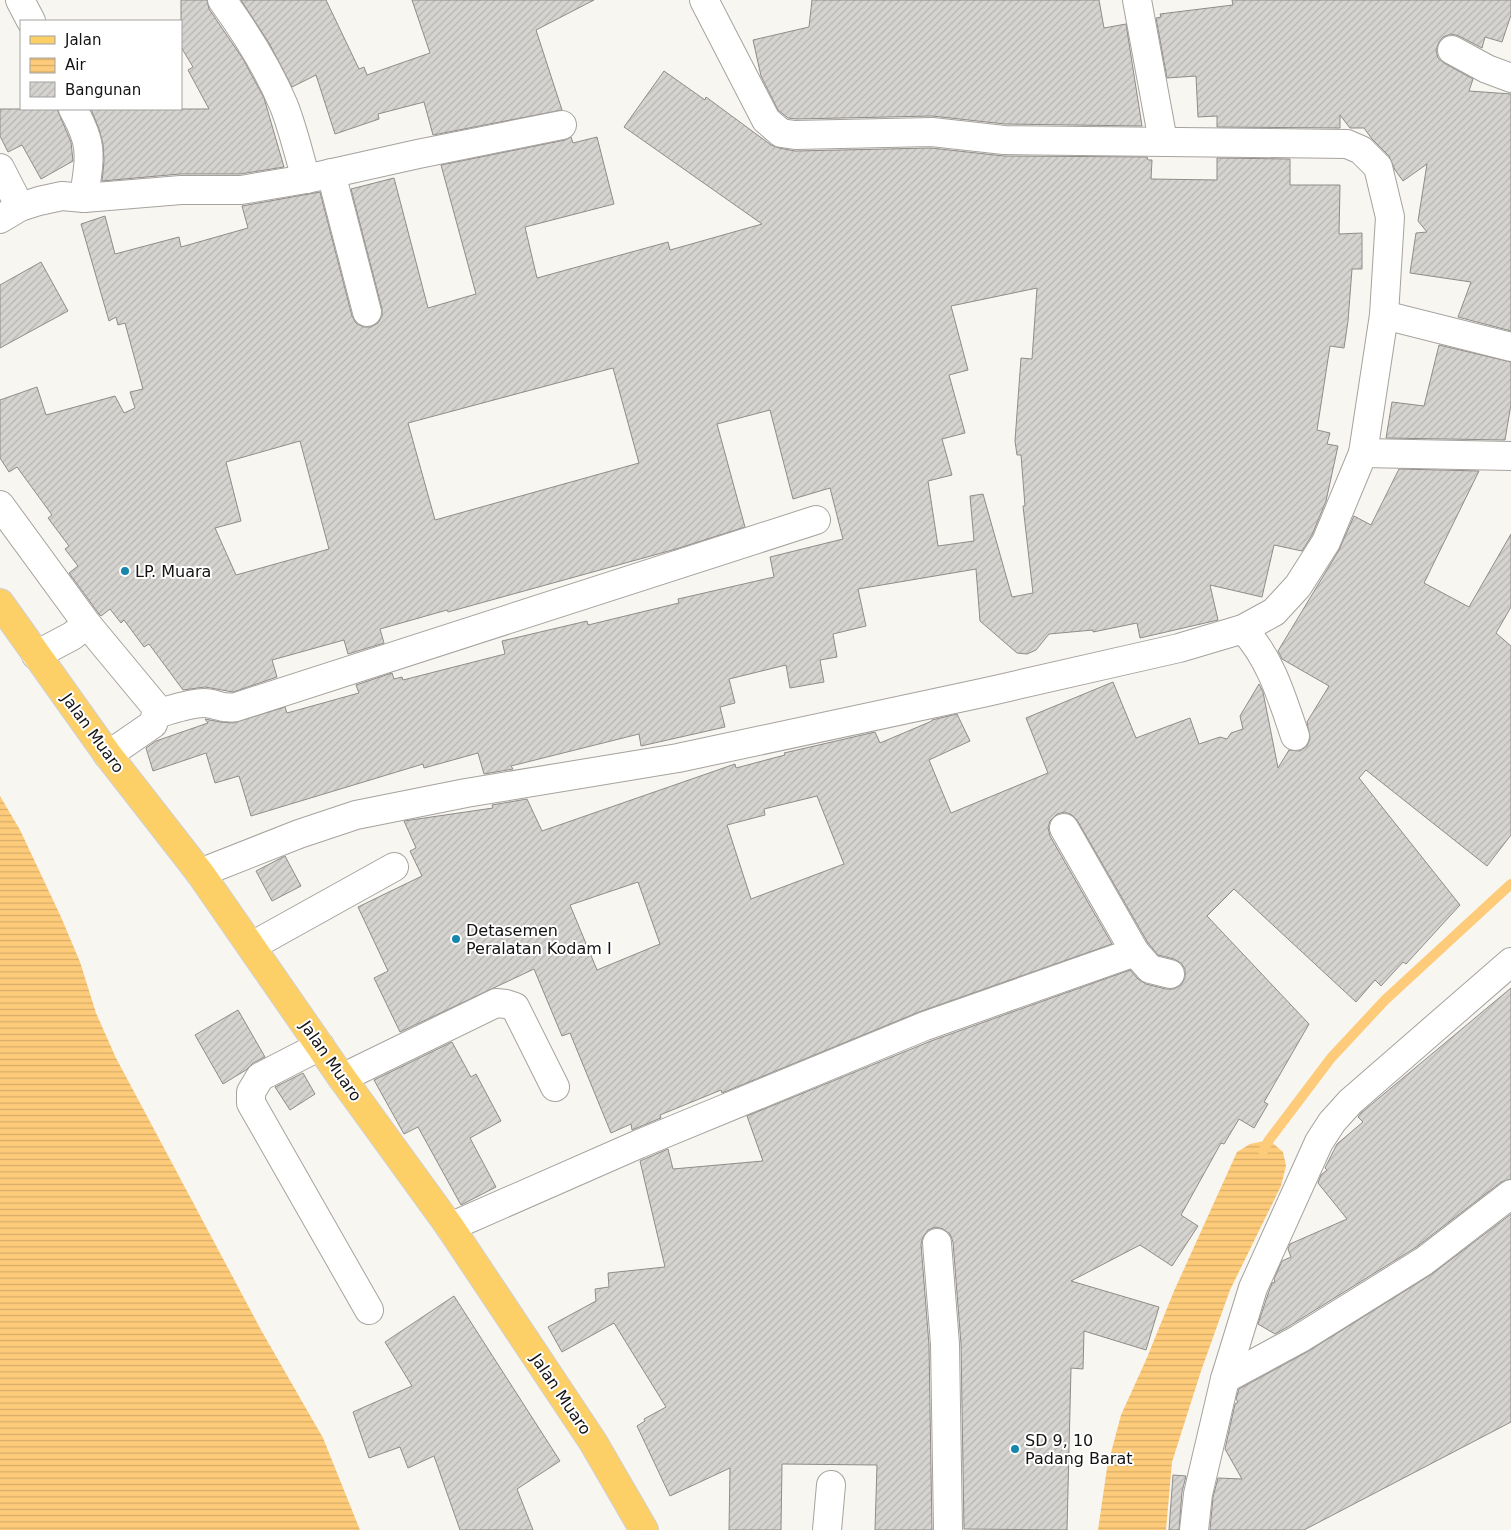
<svg xmlns="http://www.w3.org/2000/svg" width="1511" height="1530" font-family="'DejaVu Sans',sans-serif">
	<defs>
		<pattern id="water-rules" width="6" height="5" patternUnits="userSpaceOnUse" patternTransform="scale(1.25)"><rect width="6" height="5" fill="#fdcb79"/><path d="M0 2.5h6" fill="none" stroke="#d8ad68"/></pattern>
		<pattern id="building-hatch" width="6" height="6" patternUnits="userSpaceOnUse" patternTransform="scale(1.25)"><rect width="6" height="6" fill="#d6d4d0"/><path d="M-1 1l2-2M0 6l6-6M5 7l2-2" fill="none" stroke="#b7b5b2"/></pattern>
	</defs>
	<rect width="100%" height="100%" fill="#f8f6f1"/>
	<g fill="url(#water-rules)">
		<polygon points="0,796 20,830 61,917 80,962 96,1013 116,1058 261,1330 323,1438 360,1530 0,1530"/>
		<polygon points="1269,1140 1283,1152 1286,1166 1281,1186 1230,1290 1201,1371 1172,1462 1166,1530 1098,1530 1107,1468 1121,1415 1146,1360 1174,1291 1237,1152 1250,1144"/>
	</g>
	<g fill="none" stroke-linecap="round" stroke-linejoin="round">
		<polyline stroke="#fdcb79" stroke-width="10" points="1263,1151 1269,1140 1331,1058 1385,1000 1511,884"/>
	</g>
	<g fill="url(#building-hatch)" stroke="#908d89" fill-rule="evenodd">
		<polygon points="181,0 207,0 209,9 243,59 264,98 284,167 240,174 180,174 102,181 104,161 103,144 99,129 91,109 209,109 188,70 193,67 181,47"/>
		<polygon points="241,0 326,0 359,69 364,67 367,75 430,53 412,0 594,0 536,30 562,110 433,135 424,102 378,114 379,119 335,134 316,75 292,87 269,43"/>
		<polygon points="812,0 1099,0 1104,28 1126,24 1142,126 1005,124 932,116 796,119 788,118 778,110 761,76 753,40 809,27"/>
		<polygon points="1232,0 1511,0 1511,15 1502,42 1485,37 1482,48 1459,36 1451,34 1443,37 1439,42 1436,50 1438,58 1444,63 1473,79 1469,91 1511,94 1511,331 1458,317 1471,282 1410,273 1416,233 1427,232 1418,221 1427,164 1403,181 1395,170 1389,156 1372,139 1364,128 1350,128 1340,115 1340,128 1217,127 1217,116 1198,117 1196,76 1167,78 1156,18 1161,17 1160,14 1233,5"/>
		<path d="M664 71 705 100 706 97 771 145 779 148 795 151 931 148 1004 156 1147 157 1148 160H1152L1151 179 1217 180V158L1290 159V185H1340L1339 234 1362 233V269H1352L1348 321 1344 348 1330 346 1317 430 1330 433 1327 444 1338 446 1326 501 1312 535 1302 551 1274 545 1262 597 1210 585 1218 620 1140 638 1137 623 1093 632V630L1049 634 1036 650 1027 654 1017 653 980 621 976 569 858 589 866 626 833 634 837 657 820 660 824 682 790 688 786 665 729 679 735 703 720 707 725 727 641 746 639 734 511 766 513 769 484 774 478 753 424 768 423 764 251 816 239 776 215 783 206 753 153 771 146 748 156 741 208 723 205 719 220 722 233 723 285 707 287 713 359 693 356 685 392 673 394 679 402 677 403 680 505 654 502 641 587 621 588 625 679 603 678 599 774 577 770 557 843 539 830 488 793 499 770 410 717 424 745 527 676 549 448 612 447 610 380 629 384 643 348 654 344 640 272 660 277 677 233 692 205 687 183 690 149 644 144 647 124 620 121 623 110 609 101 616 99 614 69 573 78 566 65 549 69 546 48 518 52 515 17 467 9 472 0 458V400L37 387 46 415 115 396 124 413 135 408 130 392 143 389 125 323 118 325 116 317 109 321 81 224 105 216 115 254 179 237 181 247 248 228 242 206 320 192 352 316 356 323 363 327H371L378 323 382 316V309L351 189 394 178 428 308 476 294 441 165 565 140 571 137 573 143 597 137 614 204 525 227 537 278 668 242 670 250 762 224 624 127ZM1037 288 1032 359 1021 358 1015 441 1017 455H1021L1025 506H1023L1033 593 1012 597 983 494 970 496 974 541 938 546 928 481 952 475 942 439 965 433 949 375 968 370 951 306ZM613 368 639 463 435 520 408 423ZM300 441 329 549 236 575 215 528 241 521 226 462Z"/>
		<polygon points="0,109 57,109 71,142 73,161 41,179 22,145 8,152 0,136"/>
		<polygon points="41,262 68,311 0,348 0,285"/>
		<polygon points="1439,345 1511,362 1511,404 1505,440 1386,438 1392,402 1424,406"/>
		<path d="M1399 469 1479 471 1424 583 1469 607 1511 534V607L1496 633 1511 646V835L1487 866 1366 770 1359 778 1460 905 1406 964 1403 962 1381 986 1375 980 1356 1002 1234 889 1207 916 1309 1024 1264 1102 1268 1104 1254 1128 1239 1119 1224 1144 1221 1143 1181 1215 1198 1226 1172 1266 1140 1245 1071 1281 1159 1307 1146 1350 1084 1331 1083 1369 1071 1368 1067 1530 964 1529 961 1344 953 1242 950 1234 943 1229 936 1227 928 1230 923 1237 921 1244 929 1345 932 1530H875L877 1465 782 1464 781 1530H729L730 1468 670 1496 637 1426 645 1421 644 1419 666 1407 614 1323 562 1352 548 1327 596 1301 595 1289 609 1287 608 1273 665 1267 640 1161 668 1149 673 1169 763 1161 747 1116 931 1041 1130 970 1138 979 1146 984 1166 989H1174L1181 985 1185 978V969L1181 963 1174 959 1158 955 1148 943 1077 820 1072 815 1065 812 1057 814 1050 821 1048 828 1050 836 1112 944 919 1012 722 1093 721 1090 660 1115 661 1118 632 1130 631 1124 611 1133 570 1033 562 1036 534 969 400 1032 374 978 388 971 358 907 422 876 410 851 416 848 404 821 493 808 492 805 527 799 542 831 735 764 736 768 785 755 784 753 875 732 880 743 932 721V720L957 714 970 741 929 760 951 813 1048 773 1026 718 1113 682 1136 738 1190 718 1199 744 1220 737 1227 739 1231 733 1243 729 1240 716 1259 684 1263 692 1278 768 1289 750 1300 751 1307 746 1310 739 1307 722 1329 686 1282 659 1278 651 1339 550 1354 516 1371 525ZM817 796 844 864 751 899 727 825 765 815 764 809ZM638 882 660 944 597 970 570 905Z"/>
		<polygon points="285,856 301,886 272,901 256,871"/>
		<polygon points="1511,988 1511,1179 1501,1182 1415,1248 1291,1325 1275,1334 1258,1324 1268,1294 1272,1283 1275,1282 1274,1279 1282,1261 1291,1257 1288,1249 1290,1244 1347,1219 1318,1183 1321,1175 1327,1170 1325,1168 1337,1144 1363,1122 1358,1117 1361,1113"/>
		<polygon points="238,1010 265,1057 253,1063 246,1070 223,1084 195,1035"/>
		<polygon points="452,1042 471,1077 476,1074 501,1121 470,1138 496,1187 461,1205 418,1127 404,1134 374,1080"/>
		<polygon points="303,1073 315,1094 290,1110 275,1087"/>
		<polygon points="1511,1214 1511,1422 1304,1530 1210,1530 1213,1497 1218,1478 1242,1479 1225,1449 1235,1404 1238,1402 1236,1399 1239,1389 1307,1352 1432,1274"/>
		<polygon points="454,1296 560,1461 517,1489 533,1530 460,1530 434,1456 408,1468 400,1447 369,1458 353,1412 412,1386 385,1342"/>
		<polygon points="1173,1475 1186,1476 1182,1492 1179,1530 1169,1530"/>
	</g>
	<g fill="none" stroke-linecap="round" stroke-linejoin="round">
		<g stroke="#a6a39f" stroke-width="30">
			<g id="minor">
				<polyline points="20,0 31,21"/>
				<path d="M222 0C246 33 268 68 284 106 293 129 299 155 306 179"/>
				<polyline points="1137,0 1163,141"/>
				<polyline points="1452,50 1487,69 1511,78"/>
				<path d="M73 109C78 118 83 128 86 138 92 157 86 179 84 198"/>
				<polyline points="0,168 20,207"/>
				<polyline points="331,173 367,312"/>
				<polyline points="0,219 20,207 39,201 62,196 84,198 181,190 241,190 306,179 418,154 562,125"/>
				<polyline points="1384,315 1511,347"/>
				<polyline points="1363,453 1511,456"/>
				<polyline points="0,505 87,624"/>
				<path d="M1243 629C1271 659 1282 698 1295 736"/>
				<polyline points="36,655 72,636 87,624 155,706 156,714 153,724 108,755"/>
				<path d="M156 714C171 710 189 703 204 703 217 703 221 710 236 707L816 520"/>
				<polyline points="1064,828 1135,952"/>
				<polyline points="200,873 299,834 356,815 466,793 678,758 982,693 1179,648 1243,629 1274,612 1298,586 1326,542 1363,453 1384,315 1390,217 1378,167 1361,150 1347,144 1004,140 932,132 795,135 781,133 766,120 704,0"/>
				<polyline points="252,946 394,867"/>
				<polyline points="320,1046 260,1077 251,1092 251,1103 369,1310"/>
				<polyline points="342,1078 496,1003 506,1004 515,1007 555,1087"/>
				<polyline points="450,1227 639,1144 925,1026 1135,952 1150,969 1170,974"/>
				<polyline points="937,1243 945,1344 948,1530"/>
				<polyline points="1225,1379 1299,1339 1424,1261 1511,1194"/>
				<polyline points="827,1530 831,1485"/>
				<polyline points="1194,1530 1198,1494 1225,1379 1253,1288 1319,1142 1332,1122 1350,1102 1511,962"/>
			</g>
		</g>
		<g stroke="#d0d0d0" stroke-width="30">
			<polyline id="major" points="0,603 108,755 200,873 342,1078 450,1227 593,1442 644,1530"/>
		</g>
		<use href="#minor" stroke="#fff" stroke-width="28"/>
		<use href="#major" stroke="#fdd067" stroke-width="28"/>
	</g>
	<g fill="#1786ad" stroke="#fff" stroke-width="2">
		<circle cx="125" cy="571" r="5"/>
		<circle cx="456" cy="939" r="5"/>
		<circle cx="1015" cy="1449" r="5"/>
	</g>
	<g text-anchor="middle" dominant-baseline="central" stroke-width="4" stroke-linejoin="round" paint-order="stroke">
		<g font-size="16" fill="#141312" stroke="#fff" text-anchor="start">
			<text x="135" y="571">LP. Muara</text>
			<text x="466" y="930">Detasemen<tspan x="466" dy="18">Peralatan Kodam I</tspan></text>
			<text x="1025" y="1440">SD 9, 10<tspan x="1025" dy="18">Padang Barat</tspan></text>
		</g>
		<g font-size="16" fill="#141312" stroke="#fff">
			<text transform="translate(93 733) rotate(54)">Jalan Muaro</text>
			<text transform="translate(331 1061) rotate(55)">Jalan Muaro</text>
			<text transform="translate(561 1394) rotate(56)">Jalan Muaro</text>
		</g>
	</g>
	<rect x="20" y="20" width="162" height="90" fill="#ffffff" stroke="#a1a1a0"/>
	<rect x="30" y="36" width="25" height="8" fill="#fdd067" stroke="#a1a1a0"/>
	<text x="65" y="45" font-size="15" fill="#141312">Jalan</text>
	<rect x="30" y="58" width="25" height="15" fill="url(#water-rules)" stroke="#a1a1a0"/>
	<text x="65" y="70" font-size="15" fill="#141312">Air</text>
	<rect x="30" y="82" width="25" height="15" fill="url(#building-hatch)" stroke="#a1a1a0"/>
	<text x="65" y="95" font-size="15" fill="#141312">Bangunan</text>
</svg>
